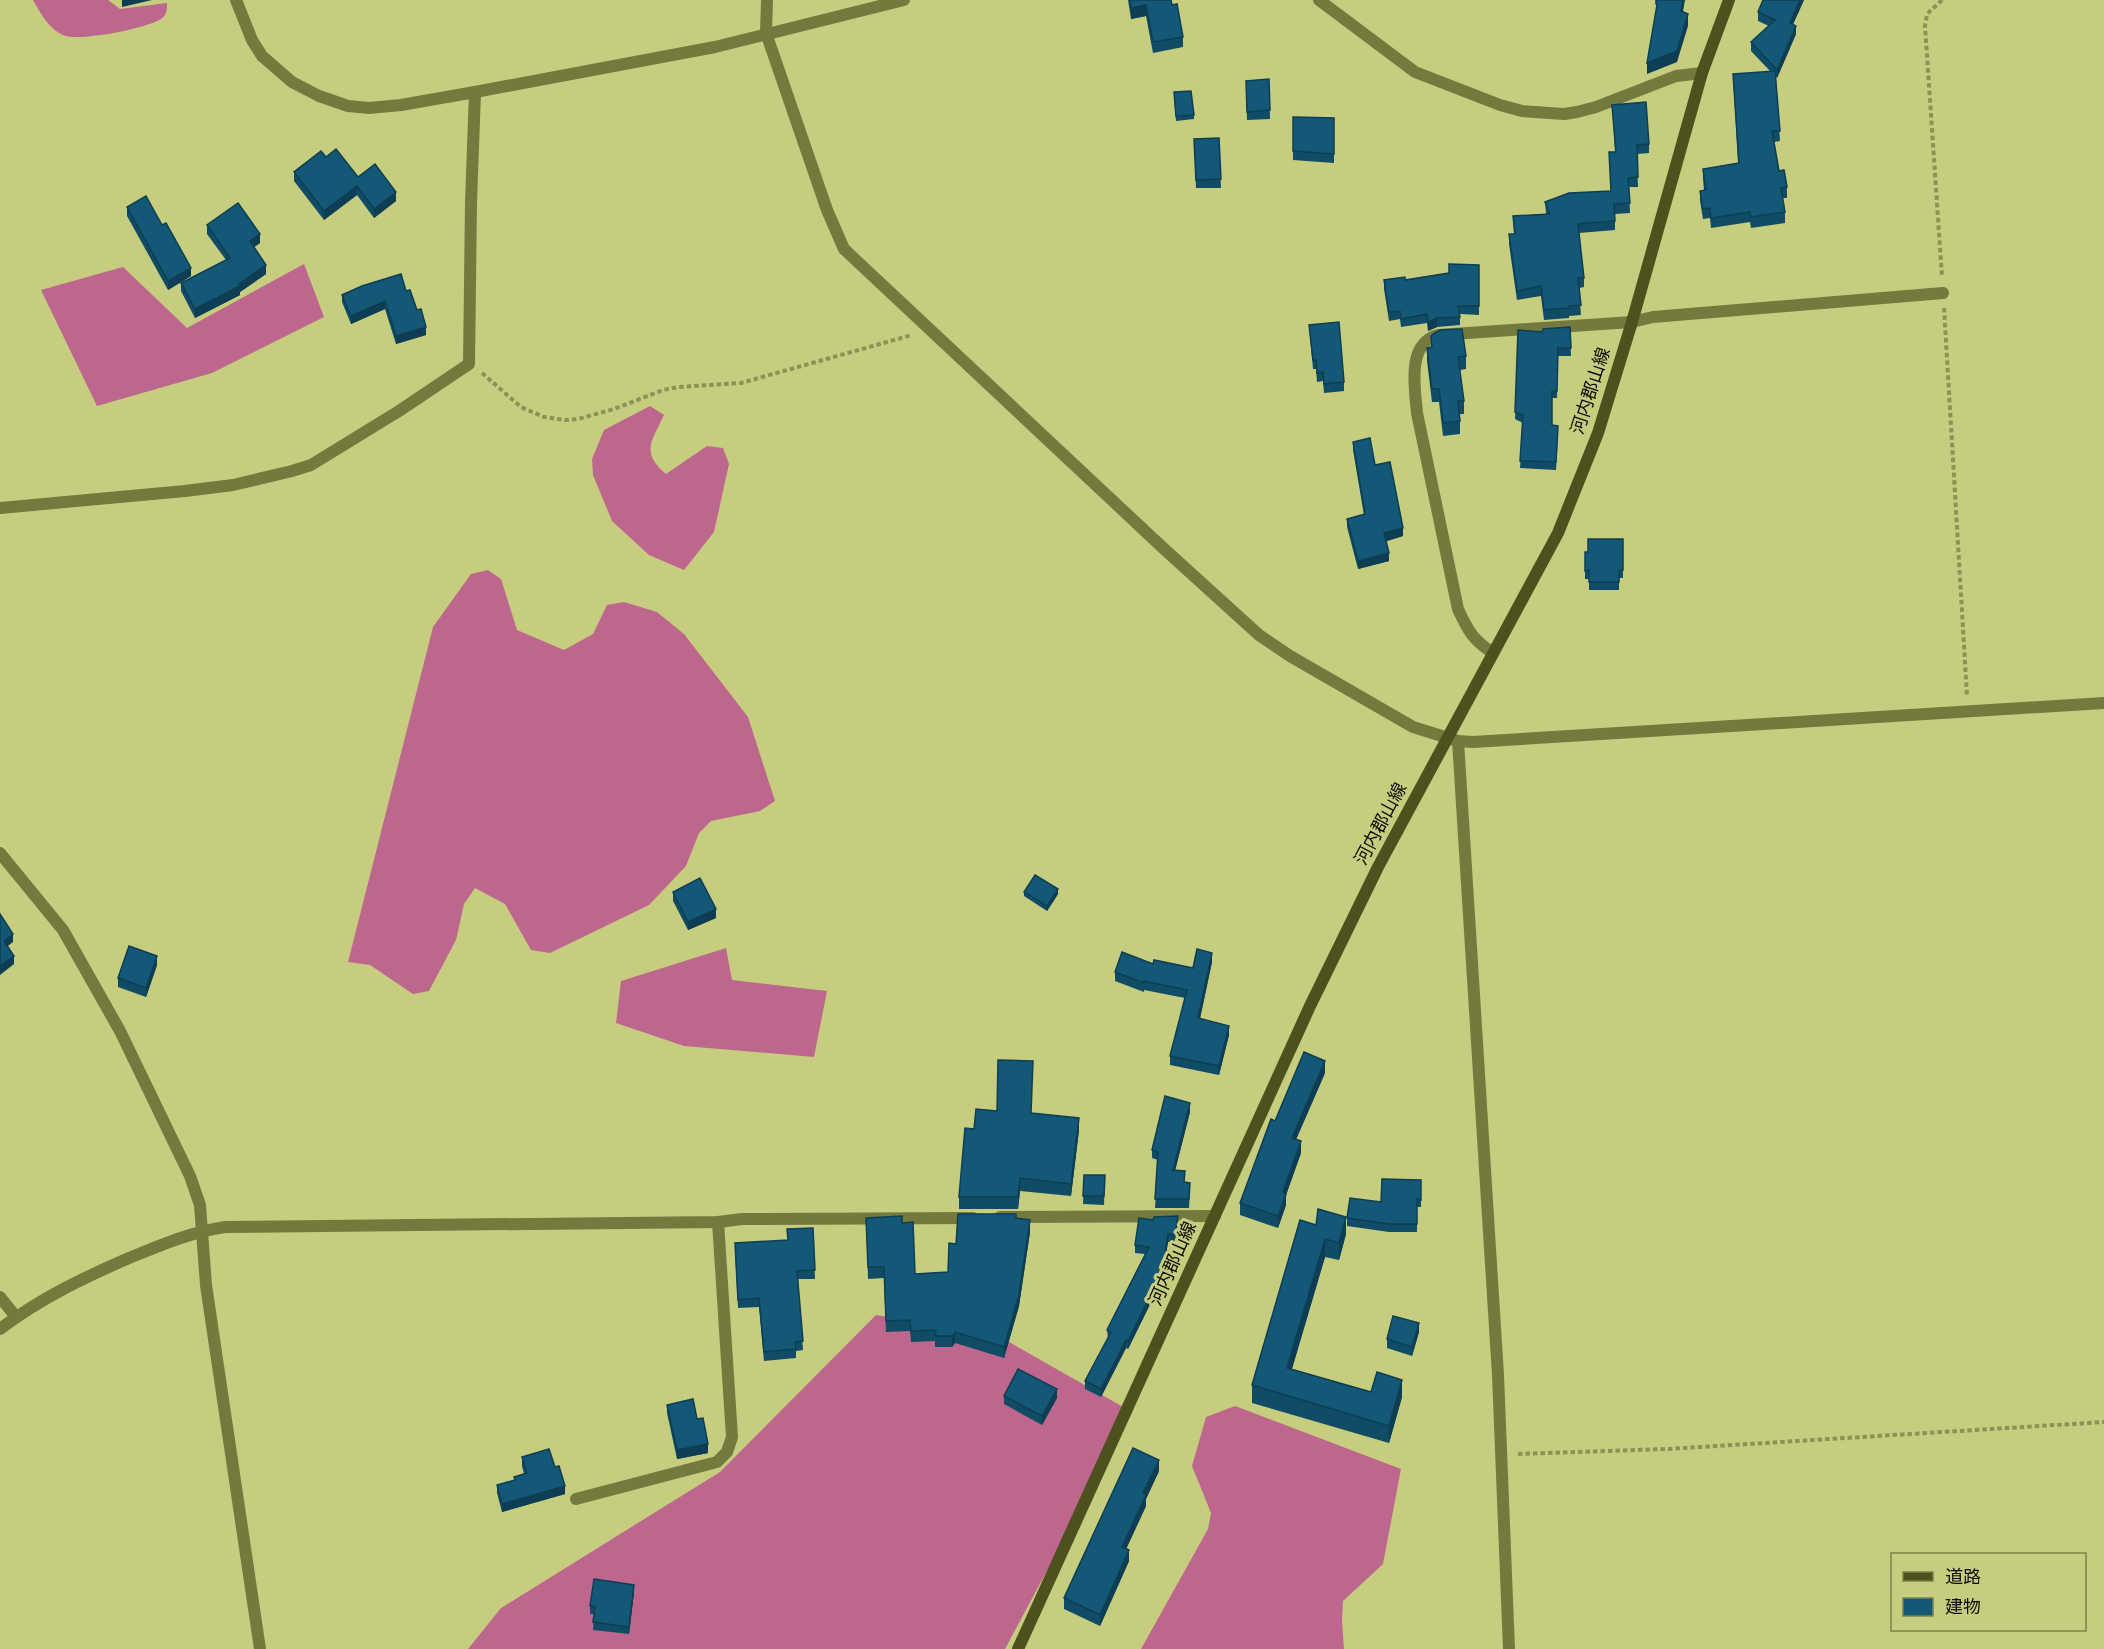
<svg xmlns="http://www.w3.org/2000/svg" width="2104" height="1649" font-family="'Source Sans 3','Noto Sans JP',sans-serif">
	<rect width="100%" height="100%" fill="#c6cd7e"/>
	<g fill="#be678e">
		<path d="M33 0H108L120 9 167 3C167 10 167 15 161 19 148 28 82 41 66 36 50 31 41 14 33 0Z"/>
		<polygon points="304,264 324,317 212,373 97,406 41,290 123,267 187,328"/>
		<path d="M650 406 664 415C652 441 640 452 666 474L707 446 723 448 729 464 714 532 684 570 649 555 612 521 593 475 592 459 604 430Z"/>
		<polygon points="488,570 501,579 517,630 564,650 593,634 607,605 624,602 657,612 684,634 748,717 775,801 760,811 711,821 699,833 686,866 649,905 550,953 531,950 505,904 475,888 464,904 456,940 429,991 413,994 370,965 348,962 433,627 471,574"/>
		<polygon points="726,948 732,980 827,991 814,1057 684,1046 616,1023 621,981"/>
		<polygon points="876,1315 995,1334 1132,1412 1005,1649 468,1649 501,1608 720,1472"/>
		<polygon points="1235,1406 1401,1469 1383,1564 1343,1601 1342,1620 1344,1649 1141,1649 1208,1529 1211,1513 1192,1466 1206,1417"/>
	</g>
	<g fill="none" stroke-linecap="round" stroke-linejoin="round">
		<g stroke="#8c9156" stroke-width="4" stroke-dasharray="4.5 3" stroke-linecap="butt">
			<polyline points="1942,0 1927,14 1925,26 1942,277"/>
			<polyline points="1944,308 1967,696"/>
			<polyline points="482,373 521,407 544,417 565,420 578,419 614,409 663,390 679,387 741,383 912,335"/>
			<polyline points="1518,1454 1668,1449 2104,1422"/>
		</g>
		<g stroke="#74793e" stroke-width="12">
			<polyline points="236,0 252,40 262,56 292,82 319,96 348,106 369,108 401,105 475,92 715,47 904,0"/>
			<polyline points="767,0 766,33 827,210 844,249 1162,547 1259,635 1290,656 1413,727 1458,741 1473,742 2104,703"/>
			<polyline points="1319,0 1415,72 1500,105 1522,111 1564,114 1577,112 1596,107 1676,76 1702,73"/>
			<polyline points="0,508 185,491 233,485 292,471 311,465 399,411 469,364 471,203 475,92"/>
			<path d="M1493 653C1473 640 1468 631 1458 609L1417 413C1415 388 1406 344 1438 335L1632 322 1653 317 1943 293"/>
			<polyline points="1458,741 1498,1375 1509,1649"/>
			<polyline points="0,853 63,930 120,1031 190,1176 200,1205 206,1285 260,1649"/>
			<polyline points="1000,1217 1215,1216"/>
			<polyline points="0,1297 16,1317"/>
			<path d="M0 1329C41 1298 83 1278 129 1258 161 1245 191 1232 225 1227L718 1222 742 1219 973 1218"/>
			<polyline points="576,1499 717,1462 727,1452 732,1437 718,1222"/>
		</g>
		<polyline stroke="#4e511d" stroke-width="12" points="1018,1649 1310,1006 1378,867 1558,533 1598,433 1632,322 1702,73 1729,0"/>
	</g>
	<g fill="#114c66">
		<polygon points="1128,0 1171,0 1172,5 1183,37 1183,47 1153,53 1146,16 1131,19"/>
		<polygon points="1763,0 1804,0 1793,24 1796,34 1777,78 1776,77 1780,141 1774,142 1779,171 1787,187 1787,198 1782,198 1785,212 1785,223 1751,228 1750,222 1711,228 1710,218 1703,219 1700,201 1700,191 1704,190 1703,179 1703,169 1738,163 1733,74 1771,72 1751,51 1751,42 1769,26 1758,21 1758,12"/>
		<polygon points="1269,79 1270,119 1247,120 1246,81"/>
		<polygon points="1174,97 1194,115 1194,119 1176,121"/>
		<polygon points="1612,105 1649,144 1649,153 1637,154 1638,187 1629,187 1630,213 1615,214 1615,230 1579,233 1584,278 1584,287 1579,288 1581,315 1569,316 1569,318 1544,320 1541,296 1517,300 1509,244 1509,234 1514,234 1513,216 1546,214 1545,202 1611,191 1609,152 1615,152"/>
		<polygon points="1293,117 1334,118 1334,163 1293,160"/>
		<polygon points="1219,138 1221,188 1196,188 1194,139"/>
		<polygon points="326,157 358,177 396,201 374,218 357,195 324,220 294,181 294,172"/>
		<polygon points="127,207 191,276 168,290 127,216"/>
		<polygon points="207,225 260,243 254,247 266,274 240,292 240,295 195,318 181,291 181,283 226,260 207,234"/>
		<polygon points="1479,265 1479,315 1460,314 1460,325 1437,327 1428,331 1427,323 1401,327 1400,319 1389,321 1384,289 1384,280 1405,280 1449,273"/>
		<polygon points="406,291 417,310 426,335 396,344 385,309 351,324 342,302 342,295"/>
		<polygon points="1309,325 1344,382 1344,391 1324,393 1323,381 1317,382 1316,369 1313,369"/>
		<polygon points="1570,327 1571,356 1558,356 1557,398 1552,398 1552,425 1558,433 1556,470 1520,468 1523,423 1515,419 1518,330 1542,332"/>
		<polygon points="1431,336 1466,356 1466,369 1460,370 1464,401 1464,414 1460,414 1460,434 1443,436 1439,402 1432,402 1427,361 1427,348 1431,347"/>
		<polygon points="1353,442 1375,465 1403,536 1386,541 1389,561 1358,569 1347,527 1347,519 1364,515 1353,450"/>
		<polygon points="1623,539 1623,578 1619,578 1619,590 1589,590 1589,579 1585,579 1585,552 1588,552"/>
		<polygon points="673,892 716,918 688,930 673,901"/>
		<polygon points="1024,892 1058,894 1047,911 1024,896"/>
		<polygon points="1212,962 1200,1019 1229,1035 1219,1075 1170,1065 1170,1056 1185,998 1144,990 1144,992 1115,981 1115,972 1153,964 1193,968"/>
		<polygon points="157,965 146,997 118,987 118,978"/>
		<polygon points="1325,1073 1296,1139 1301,1153 1286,1195 1286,1205 1278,1228 1240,1215 1240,1203 1275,1121"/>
		<polygon points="997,1111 1031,1113 1079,1130 1071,1196 1020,1191 1018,1209 959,1209 959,1197 974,1129"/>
		<polygon points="1190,1112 1175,1170 1185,1182 1190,1191 1189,1208 1155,1208 1158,1160 1152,1158 1152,1150"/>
		<polygon points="1084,1175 1105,1175 1104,1205 1083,1204"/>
		<polygon points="1421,1180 1421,1207 1417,1207 1417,1232 1389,1232 1347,1226 1347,1218 1381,1202"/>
		<polygon points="866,1218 902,1223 915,1274 948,1272 956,1244 1016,1218 1030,1232 1019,1306 1004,1358 955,1343 952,1347 935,1347 935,1341 911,1342 910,1331 886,1332 884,1278 868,1279"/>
		<polygon points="1300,1220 1346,1234 1339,1260 1325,1257 1292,1369 1371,1392 1402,1397 1389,1443 1252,1403 1252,1385"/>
		<polygon points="1178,1224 1175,1243 1168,1242 1162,1280 1128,1349 1126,1348 1101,1397 1085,1389 1085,1381 1108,1339 1107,1330 1145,1254 1135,1253 1135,1245"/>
		<polygon points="813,1228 815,1279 798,1279 803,1350 796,1351 796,1358 764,1361 759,1307 738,1308 735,1251 787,1240"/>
		<polygon points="1419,1332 1412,1356 1387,1348 1387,1339"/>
		<polygon points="1004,1396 1057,1398 1042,1425 1004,1404"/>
		<polygon points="667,1405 697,1419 708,1453 677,1459 667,1413"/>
		<polygon points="522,1457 555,1467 565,1494 502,1512 497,1493 497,1485 514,1480 514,1477 524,1474 522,1466"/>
		<polygon points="1159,1471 1146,1499 1146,1506 1126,1549 1129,1561 1100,1626 1064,1609 1064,1598"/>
		<polygon points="634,1592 629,1634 593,1630 594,1614 590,1614 590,1606"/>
	</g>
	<g fill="#0e3e53">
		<polygon points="122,0 152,0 122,7"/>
		<polygon points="1683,0 1685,0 1681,22 1681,11"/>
		<polygon points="1800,0 1804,0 1790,31 1790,23"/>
		<polygon points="1146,5 1146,16 1131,19 1131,8"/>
		<polygon points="1688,14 1688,26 1677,62 1647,74 1647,63"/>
		<polygon points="1796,26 1796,34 1777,78 1777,70"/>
		<polygon points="357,186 357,195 324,220 324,211"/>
		<polygon points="396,192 396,201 374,218 374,209"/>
		<polygon points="260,234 260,243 250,250 250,241"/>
		<polygon points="266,265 266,274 240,292 240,295 195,318 195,309 239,284"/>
		<polygon points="191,268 191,276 168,290 168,281"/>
		<polygon points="385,301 385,309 351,324 351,316"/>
		<polygon points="1437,318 1437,327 1428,331 1428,322"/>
		<polygon points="426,327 426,335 396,344 396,336"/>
		<polygon points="1403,528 1403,536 1384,542 1384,533"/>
		<polygon points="1389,553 1389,561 1358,569 1358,561"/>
		<polygon points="1058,889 1058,894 1047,911 1047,906"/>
		<polygon points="716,909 716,918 688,930 688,922"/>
		<polygon points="13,934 13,942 4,949 4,941"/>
		<polygon points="1212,953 1212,962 1198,1027 1198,1018"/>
		<polygon points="14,956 14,964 0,975 0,966"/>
		<polygon points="157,956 157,965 146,997 146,988"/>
		<polygon points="1229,1026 1229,1035 1219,1075 1219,1066"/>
		<polygon points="1325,1061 1325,1073 1292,1149 1292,1138"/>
		<polygon points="1190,1103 1190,1112 1173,1179 1173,1170"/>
		<polygon points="1079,1118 1079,1130 1071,1196 1071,1184"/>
		<polygon points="1301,1141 1301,1153 1286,1195 1286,1205 1278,1228 1278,1216 1283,1192"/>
		<polygon points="1020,1178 1020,1191 1018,1209 1018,1197"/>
		<polygon points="1178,1216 1178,1224 1175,1243 1175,1235"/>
		<polygon points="1346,1217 1346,1234 1339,1260 1339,1243"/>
		<polygon points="1030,1220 1030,1232 1019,1306 1004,1358 1004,1347"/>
		<polygon points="1168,1234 1168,1242 1162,1280 1128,1349 1128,1341"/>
		<polygon points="1325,1239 1325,1257 1287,1385 1287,1368"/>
		<polygon points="1419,1323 1419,1332 1412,1356 1412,1347"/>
		<polygon points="955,1332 955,1343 952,1347 952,1336"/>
		<polygon points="1126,1340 1126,1348 1101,1397 1101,1389"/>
		<polygon points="1402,1380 1402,1397 1389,1443 1389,1426"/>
		<polygon points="1057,1389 1057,1398 1042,1425 1042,1416"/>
		<polygon points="708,1444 708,1453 677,1459 677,1450"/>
		<polygon points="1159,1460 1159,1471 1146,1499 1146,1506 1122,1558 1122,1547 1143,1493"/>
		<polygon points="565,1486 565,1494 502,1512 502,1504"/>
		<polygon points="1129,1550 1129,1561 1100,1626 1100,1615"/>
		<polygon points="634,1585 634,1592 629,1634 629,1627"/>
	</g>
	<g fill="#145877" stroke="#0e3e53" stroke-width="1.5">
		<polygon points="1130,0 1171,0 1172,5 1177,4 1183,37 1153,42 1146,5 1131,8"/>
		<polygon points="1656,0 1683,0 1681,11 1688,14 1677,51 1647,63 1657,5 1656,4"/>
		<polygon points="1763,0 1800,0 1790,23 1796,26 1777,70 1751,42 1775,20 1758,12"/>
		<polygon points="1775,71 1780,131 1772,131 1779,171 1784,170 1787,187 1781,188 1785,212 1751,217 1750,212 1711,218 1710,208 1703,209 1700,191 1706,190 1703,169 1739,163 1733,74"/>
		<polygon points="1269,79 1270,110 1247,112 1246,81"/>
		<polygon points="1191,91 1194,115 1176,116 1174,92"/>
		<polygon points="1646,102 1649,144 1637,145 1638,177 1628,178 1630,203 1614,204 1615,221 1578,224 1584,278 1578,278 1581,305 1569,306 1569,308 1544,310 1541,286 1517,291 1509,234 1515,234 1513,216 1550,214 1545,202 1569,193 1611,191 1609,152 1616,152 1612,105"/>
		<polygon points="1293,117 1334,118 1334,154 1293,151"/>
		<polygon points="1219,138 1221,179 1196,180 1194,139"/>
		<polygon points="336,149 358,177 375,164 396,192 374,209 357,186 324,211 294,172 321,151 326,157"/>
		<polygon points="146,196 162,225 166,223 191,268 168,281 127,207"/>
		<polygon points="238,203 260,234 250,241 266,265 239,284 240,286 195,309 181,283 230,258 207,225"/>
		<polygon points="1449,264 1479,265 1479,306 1458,306 1460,317 1437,318 1428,322 1427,314 1401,319 1400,311 1389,312 1384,280 1405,277 1405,280 1449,273"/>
		<polygon points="401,274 406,291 410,290 417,310 421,309 426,327 396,336 385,301 351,316 342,295 362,286"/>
		<polygon points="1339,322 1344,382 1324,384 1323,372 1317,373 1316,360 1313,360 1309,325"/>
		<polygon points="1570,327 1571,348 1558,348 1557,391 1552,391 1552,425 1558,426 1556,462 1520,461 1523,415 1515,412 1518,330 1542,332 1543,329"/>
		<polygon points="1462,329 1466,356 1458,357 1464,401 1458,401 1460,421 1443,423 1439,389 1432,389 1427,348 1432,347 1431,336 1433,334 1440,330"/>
		<polygon points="1370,438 1375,465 1390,462 1403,528 1384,533 1389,553 1358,561 1347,519 1365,514 1353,442"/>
		<polygon points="1588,539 1623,539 1623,570 1619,570 1619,582 1589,582 1589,570 1585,571 1585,552 1588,552"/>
		<polygon points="1035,875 1058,889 1047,906 1024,892"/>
		<polygon points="700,878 716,909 688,922 673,892"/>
		<polygon points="0,914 13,934 4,941 14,956 0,966"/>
		<polygon points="129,946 157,956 146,988 118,978"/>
		<polygon points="1197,949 1212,953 1198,1018 1229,1026 1219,1066 1170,1056 1187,990 1144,981 1144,983 1115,972 1122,952 1153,964 1154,960 1193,968"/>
		<polygon points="1304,1052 1325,1061 1292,1138 1301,1141 1283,1192 1286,1194 1278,1216 1240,1203 1271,1119 1275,1121"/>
		<polygon points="998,1060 1033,1061 1031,1113 1079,1118 1071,1184 1020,1178 1018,1197 959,1197 965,1128 974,1129 976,1109 997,1111"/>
		<polygon points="1165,1096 1190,1103 1173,1170 1185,1171 1184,1182 1190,1183 1189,1199 1155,1199 1158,1152 1152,1150"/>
		<polygon points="1084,1175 1105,1175 1104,1196 1083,1196"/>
		<polygon points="1382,1179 1421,1180 1421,1200 1417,1199 1417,1224 1389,1224 1347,1218 1350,1198 1381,1202"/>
		<polygon points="1318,1209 1346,1217 1339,1243 1325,1239 1287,1368 1371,1392 1377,1372 1402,1380 1389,1426 1252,1385 1300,1220 1316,1225"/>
		<polygon points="958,1214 1016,1214 1016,1218 1030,1220 1019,1295 1004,1347 955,1332 952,1336 935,1336 936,1330 911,1331 910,1320 886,1321 884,1267 868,1267 866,1218 902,1216 902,1223 913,1222 915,1274 948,1272 949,1243 956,1244"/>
		<polygon points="1178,1216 1175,1235 1168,1234 1162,1272 1128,1341 1126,1340 1101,1389 1085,1381 1111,1332 1107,1330 1149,1247 1135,1245 1139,1218 1153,1220 1154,1217"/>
		<polygon points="813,1228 815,1270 797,1271 803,1341 795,1342 796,1349 764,1352 759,1298 738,1300 735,1243 788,1240 787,1229"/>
		<polygon points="1393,1316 1419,1323 1412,1347 1387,1339"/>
		<polygon points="1018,1369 1057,1389 1042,1416 1004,1396"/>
		<polygon points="693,1399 697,1419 703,1418 708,1444 677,1450 667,1405"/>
		<polygon points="1133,1448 1159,1460 1143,1493 1146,1495 1122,1547 1129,1550 1100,1615 1064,1598"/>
		<polygon points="549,1449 555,1467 559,1466 565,1486 502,1504 497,1485 515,1480 514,1477 527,1473 522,1457"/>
		<polygon points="594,1579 634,1585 629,1627 593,1622 595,1607 590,1606"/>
	</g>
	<g text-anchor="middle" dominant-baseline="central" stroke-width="6" stroke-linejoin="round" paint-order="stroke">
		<g font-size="18" fill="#0c0d00" stroke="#c6cd7e">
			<text transform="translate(1591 391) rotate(-72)">河内郡山線</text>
			<text transform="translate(1381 824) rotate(-62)">河内郡山線</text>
			<text transform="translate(1173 1264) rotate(-66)">河内郡山線</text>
		</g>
	</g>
	<rect x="1891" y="1553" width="195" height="78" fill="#c6cd7e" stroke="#7c804c" stroke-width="1.5"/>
	<rect x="1903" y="1572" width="30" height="9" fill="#4e511d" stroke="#7c804c" stroke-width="1.5"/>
	<text x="1945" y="1583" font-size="18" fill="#0c0d00">道路</text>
	<rect x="1903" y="1598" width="30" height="18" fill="#145877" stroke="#7c804c" stroke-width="1.5"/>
	<text x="1945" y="1613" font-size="18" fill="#0c0d00">建物</text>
</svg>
